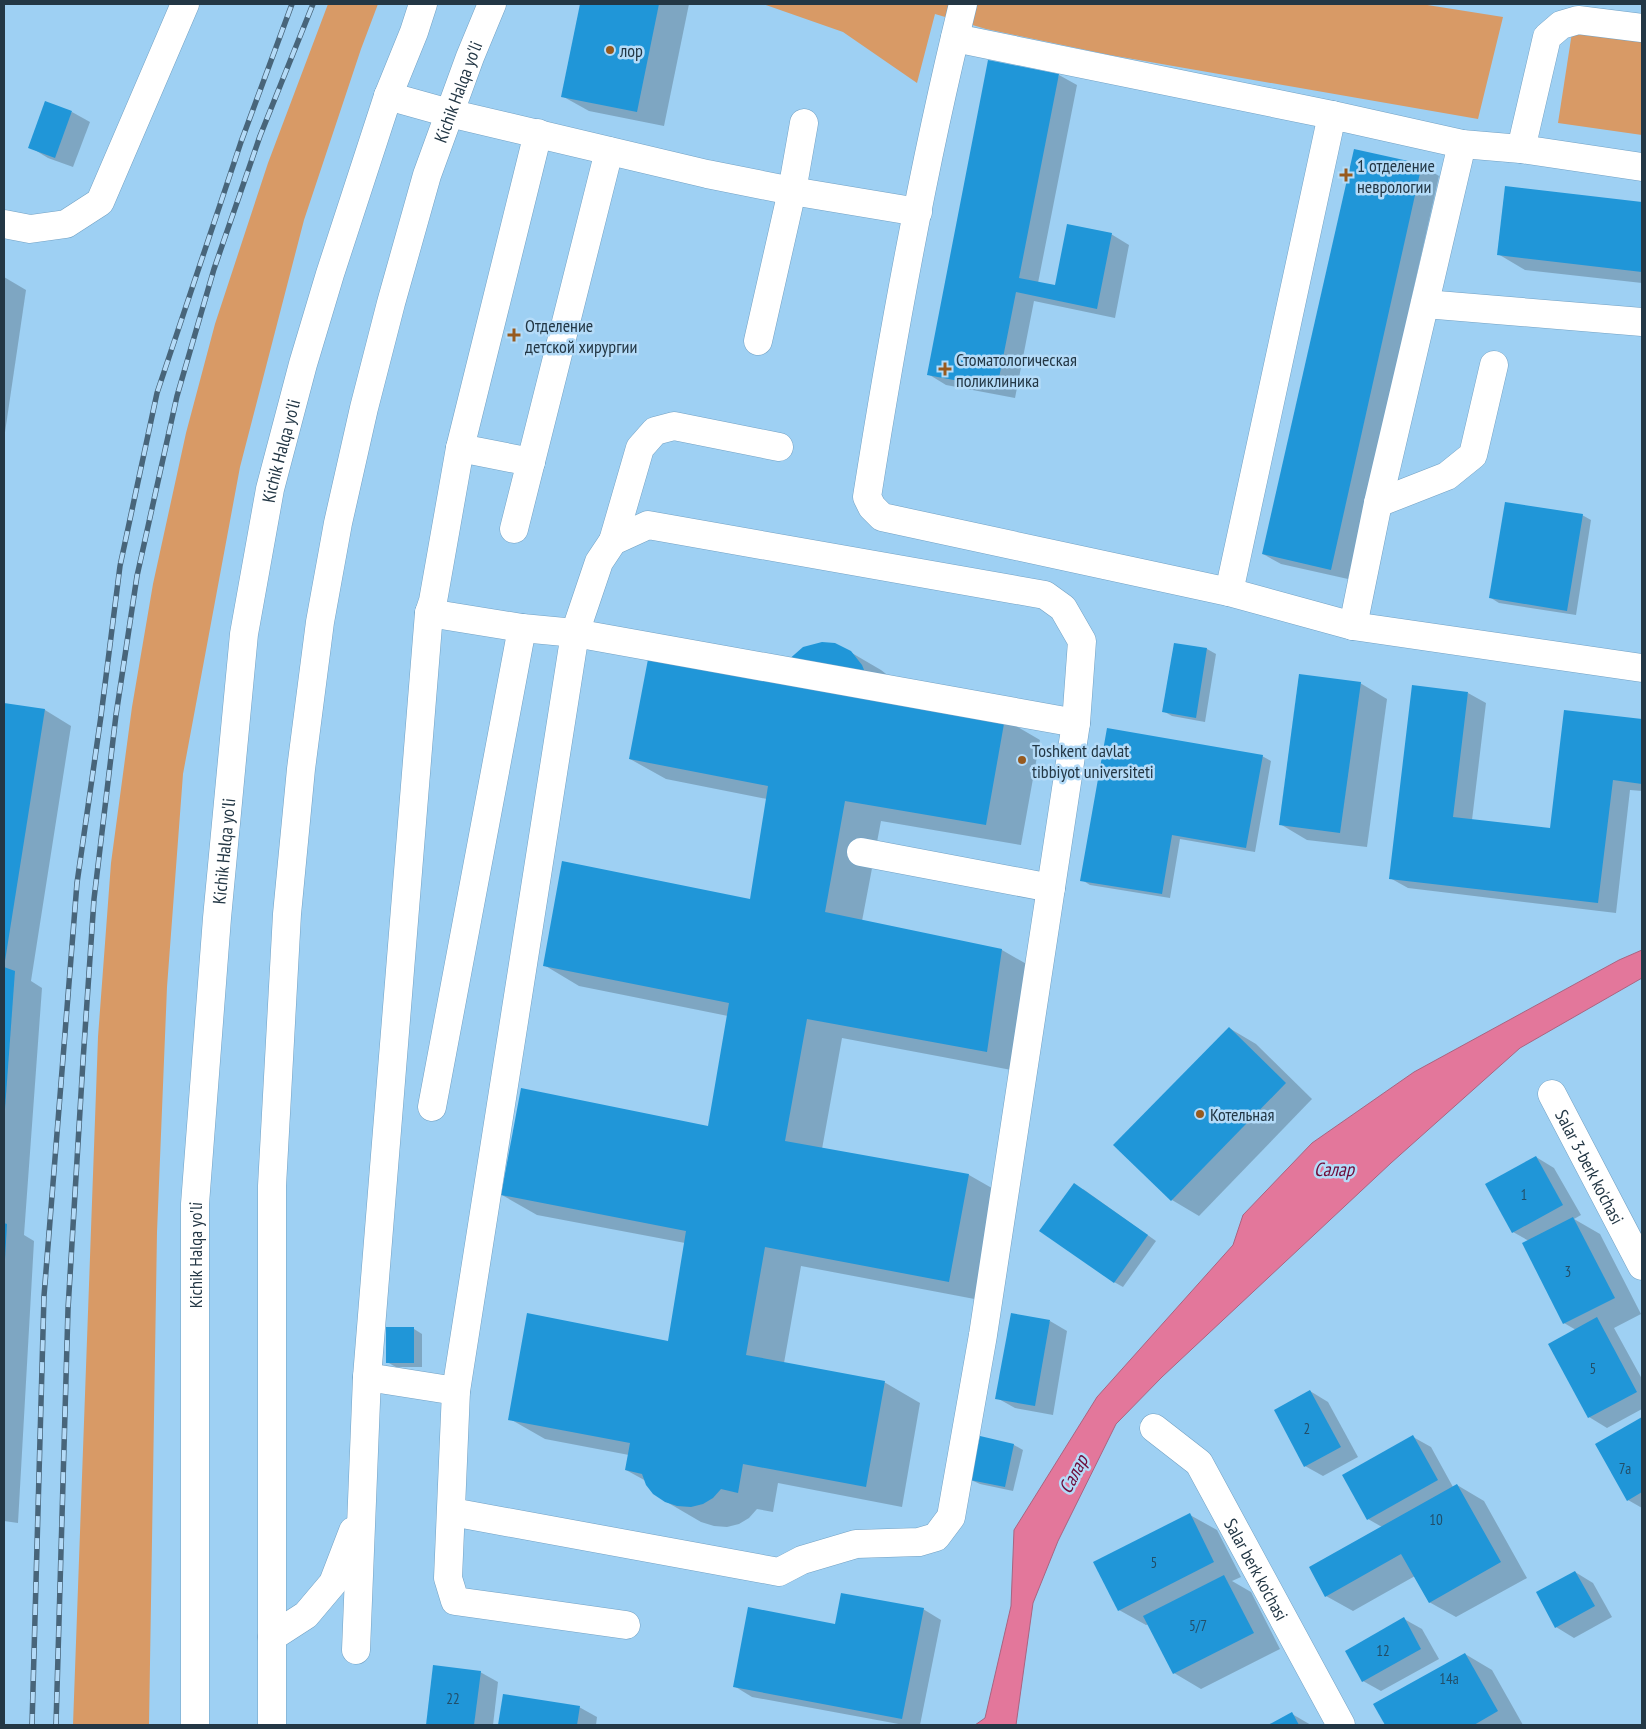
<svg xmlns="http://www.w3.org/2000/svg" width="1646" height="1729" font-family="'PT Sans Narrow',sans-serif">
	<rect width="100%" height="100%" fill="#9ed0f3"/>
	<g fill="#d89a66">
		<polygon points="328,4 378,4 361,49 304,220 240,467 183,774 167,987 157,1232 149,1725 73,1725 98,1037 111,863 132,707 153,584 186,433 215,324 268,163"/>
		<polygon points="763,4 1421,4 1503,17 1478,119 1110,55 986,29 935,14 917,83 843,32"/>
		<polygon points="1573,26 1642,36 1642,135 1558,123"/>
	</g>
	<polygon fill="#e3779b" stroke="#a96481" points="1642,950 1642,978 1520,1048 1391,1163 1162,1377 1116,1424 1058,1541 1033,1603 1016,1725 975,1725 985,1718 1011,1606 1014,1530 1097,1397 1233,1245 1243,1215 1312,1143 1414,1072 1619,960"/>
	<g fill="#0003">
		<polygon points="582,4 689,4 664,126 589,111 562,96"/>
		<polygon points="1059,75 1077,85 1038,283 1056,287 1111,234 1129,245 1115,318 1034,301 1015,398 946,385 928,374"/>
		<polygon points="72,112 90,122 73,167 48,158 30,147"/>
		<polygon points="1421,165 1439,176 1348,579 1281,564 1263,554"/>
		<polygon points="1506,187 1642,203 1642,283 1525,270 1498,254"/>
		<polygon points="4,277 26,290 4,439"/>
		<polygon points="1582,515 1591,520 1576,615 1499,603 1491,598"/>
		<polygon points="1175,644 1207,649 1216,654 1205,722 1172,716 1163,711"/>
		<polygon points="845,649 881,670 890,677 1004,719 1040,740 1021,845 881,821 862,921 1002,950 1037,970 1022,1072 842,1038 822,1149 969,1175 1004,1195 985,1301 801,1266 784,1363 884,1382 920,1403 902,1507 778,1483 773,1512 757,1509 749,1518 739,1524 727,1527 714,1526 701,1522 665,1501 646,1481 626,1470 629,1455 545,1439 510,1419 669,1343 685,1243 537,1215 502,1195 709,1127 728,1016 579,986 544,965 751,900 767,799 666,779 630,759 787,662"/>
		<polygon points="1360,683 1387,699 1367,847 1307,840 1280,824"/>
		<polygon points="1468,693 1486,703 1472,820 1552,829 1566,711 1642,720 1642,791 1630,790 1616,913 1408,888 1390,878"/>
		<polygon points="4,704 45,710 71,726 31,981 42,988 24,1235 34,1241 18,1523 4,1521"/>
		<polygon points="1262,756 1271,761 1255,852 1180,839 1170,898 1090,885 1082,880"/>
		<polygon points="1229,1028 1256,1044 1312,1099 1199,1216 1172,1200"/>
		<polygon points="1536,1157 1554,1168 1581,1215 1574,1219 1600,1234 1641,1314 1614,1328 1642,1379 1642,1409 1607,1428 1589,1417 1576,1330 1564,1323 1524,1244 1529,1241 1513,1232"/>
		<polygon points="1083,1189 1156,1241 1123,1287 1114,1282"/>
		<polygon points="1050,1321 1067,1331 1053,1415 1015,1408 997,1398"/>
		<polygon points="414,1329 422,1334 422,1367 396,1367 387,1362"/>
		<polygon points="1310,1391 1328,1402 1358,1457 1323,1476 1305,1466"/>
		<polygon points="1642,1419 1642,1508 1628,1500 1596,1445"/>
		<polygon points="1413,1437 1431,1447 1453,1487 1457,1485 1484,1501 1527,1578 1456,1617 1429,1602 1415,1576 1353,1611 1326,1596 1382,1527 1368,1519"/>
		<polygon points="980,1438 1014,1445 1023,1450 1013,1491 980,1484 971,1480"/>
		<polygon points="1190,1515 1217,1530 1241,1577 1232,1581 1251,1592 1280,1649 1201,1689 1174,1673 1149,1624 1146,1625 1119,1610"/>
		<polygon points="1575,1572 1593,1583 1612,1617 1574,1638 1556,1627"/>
		<polygon points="923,1609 941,1620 920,1725 904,1725 752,1697 734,1686 836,1625"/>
		<polygon points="1404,1619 1422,1629 1439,1659 1381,1691 1363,1681"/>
		<polygon points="1465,1654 1492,1670 1523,1725 1387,1725 1375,1705"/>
		<polygon points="434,1666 480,1672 498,1682 493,1725 427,1725"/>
		<polygon points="504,1695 579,1707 597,1717 596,1725 500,1725"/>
		<polygon points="1292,1714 1311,1725 1270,1725"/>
	</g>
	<g fill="#2096d8">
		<polygon points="580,4 659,4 637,112 561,97"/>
		<polygon points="988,60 1059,74 1019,278 1055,285 1067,224 1112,233 1097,309 1016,292 997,388 927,375"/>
		<polygon points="45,101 72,111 55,158 28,148"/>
		<polygon points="1354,149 1422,164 1331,570 1262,554"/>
		<polygon points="1505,186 1642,202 1642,272 1497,255"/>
		<polygon points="1505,502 1583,514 1567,611 1489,598"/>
		<polygon points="822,642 835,643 851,651 862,665 866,675 1005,718 986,825 845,801 825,912 1002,949 987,1052 807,1019 785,1141 969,1174 949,1282 765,1247 746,1355 885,1381 866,1487 743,1464 738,1493 721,1489 713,1498 703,1504 691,1507 677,1506 665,1502 653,1494 646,1485 642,1474 625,1470 630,1443 508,1420 527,1313 668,1341 686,1231 501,1195 521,1088 708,1126 729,1003 543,966 562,861 750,899 768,786 629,759 649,654 787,661 803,647"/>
		<polygon points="1174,643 1207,648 1196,718 1162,712"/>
		<polygon points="1299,674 1361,682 1340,833 1279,825"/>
		<polygon points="1412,685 1468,692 1453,817 1550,828 1564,710 1642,719 1642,784 1613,780 1598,903 1389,879"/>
		<polygon points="4,703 45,709 5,961 4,961"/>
		<polygon points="1107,728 1263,755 1246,848 1172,835 1162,894 1080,881"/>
		<polygon points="4,967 15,971 5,1109 4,1109"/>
		<polygon points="1229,1027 1286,1083 1171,1201 1113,1145"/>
		<polygon points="1536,1156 1563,1205 1512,1233 1485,1184"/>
		<polygon points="1074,1183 1148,1235 1114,1283 1039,1231"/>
		<polygon points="1573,1217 1615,1298 1563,1324 1522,1243"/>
		<polygon points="4,1223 7,1224 5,1259 4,1259"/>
		<polygon points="1011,1313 1050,1320 1035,1406 995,1399"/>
		<polygon points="1597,1317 1637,1392 1588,1418 1548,1344"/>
		<rect x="386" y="1327" width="28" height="36"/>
		<polygon points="1310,1390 1341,1447 1304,1467 1274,1410"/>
		<polygon points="1642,1417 1642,1492 1627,1501 1595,1444"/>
		<polygon points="1413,1435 1438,1480 1367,1520 1342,1475"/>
		<polygon points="980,1436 1014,1444 1005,1487 970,1480"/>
		<polygon points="1457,1484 1501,1562 1429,1603 1401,1554 1325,1597 1309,1567"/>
		<polygon points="1190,1513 1214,1562 1118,1611 1093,1562"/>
		<polygon points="1575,1571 1595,1606 1555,1628 1536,1592"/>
		<polygon points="1224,1575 1254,1633 1173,1674 1143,1616"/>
		<polygon points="841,1593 924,1608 902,1719 733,1687 748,1607 835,1624"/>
		<polygon points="1404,1617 1421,1649 1362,1682 1345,1651"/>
		<polygon points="1465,1653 1498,1711 1474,1725 1385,1725 1373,1704"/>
		<polygon points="433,1665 481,1671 474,1725 426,1725"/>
		<polygon points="503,1694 580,1706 577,1725 498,1725"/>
		<polygon points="1292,1712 1299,1725 1268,1725"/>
	</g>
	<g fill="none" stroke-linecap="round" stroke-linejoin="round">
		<g stroke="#72a1c4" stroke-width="29">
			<g id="minor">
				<path d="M963 4C923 166 893 332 867 497L872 507 882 517 1229 592 1353 626 1642 668"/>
				<polyline points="955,38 1332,115"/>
				<polyline points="388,96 449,113 707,174 792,191 918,212"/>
				<polyline points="1521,149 1642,167"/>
				<polyline points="4,224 30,229 66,224 100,202 185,4"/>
				<polyline points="1425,304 1642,322"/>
				<polyline points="758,341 792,191 804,123"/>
				<polyline points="460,448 531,462"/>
				<polyline points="1378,503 1447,476 1473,455 1494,365"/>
				<polyline points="514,529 609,151"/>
				<polyline points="613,541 640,448 655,431 674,426 779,447"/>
				<polyline points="1229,592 1332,115 1462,144 1521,149 1547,37 1561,25 1578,20 1642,28"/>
				<polyline points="429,613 522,628 575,633 1076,723"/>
				<polyline points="1353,626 1378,503 1462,144"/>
				<polyline points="861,852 1051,888"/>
				<path id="s1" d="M1552 1094 1642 1266"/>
				<polyline points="432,1107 522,628"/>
				<polyline points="367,1377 456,1391"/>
				<path id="s2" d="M1154 1428 1199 1463 1341 1725"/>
				<polyline points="452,1512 779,1572 802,1560 856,1544 919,1542 936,1537 951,1517 983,1335 1076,723 1082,641 1063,608 1045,595 648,525 613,541 599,562 575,633 456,1391 448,1578 455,1601 626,1625"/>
				<polyline points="272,1637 306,1615 333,1583 353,1531"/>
				<polyline points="356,1650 367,1377 429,613 433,601 460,448 538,133"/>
			</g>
		</g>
		<g stroke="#72a1c4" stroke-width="29">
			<g id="highway">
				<path id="s3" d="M195 1725V1204L217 918 244 634 270 489 303 364 330 274 388 96 414 32 423 4"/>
				<path id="s4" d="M272 1725V1186L287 914 301 769 320 622 338 523 364 408 391 303 427 175 470 57 492 4"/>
			</g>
		</g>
		<use href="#minor" stroke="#fff" stroke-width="28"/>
		<use href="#highway" stroke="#fff" stroke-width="28"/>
		<g stroke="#48657a" stroke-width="5.5">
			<g id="rail">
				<polyline points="32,1725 44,1296 77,883 101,716 120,566 157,393 241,142 292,4"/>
				<polyline points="56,1725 68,1309 83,1061 94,899 116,715 137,576 177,396 214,269 260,136 313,4"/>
			</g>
		</g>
		<use href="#rail" stroke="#b4dbf8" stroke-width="4" stroke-dasharray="11" stroke-linecap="butt"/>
	</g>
	<g fill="#975a1e" stroke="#b4dbf8" stroke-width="2">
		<circle cx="610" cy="50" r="5"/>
		<path d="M1343.5 167.5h5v5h5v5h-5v5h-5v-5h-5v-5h5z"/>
		<path d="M511.5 327.5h5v5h5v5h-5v5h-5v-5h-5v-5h5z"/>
		<path d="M942.5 361.5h5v5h5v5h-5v5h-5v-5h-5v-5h5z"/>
		<circle cx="1022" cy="760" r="5"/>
		<circle cx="1200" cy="1114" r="5"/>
	</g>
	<g text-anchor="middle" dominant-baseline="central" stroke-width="5" stroke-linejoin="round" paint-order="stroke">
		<g font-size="15" fill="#224f6a">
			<text x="1524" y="1194">1</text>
			<text x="1568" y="1271">3</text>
			<text x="1593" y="1368">5</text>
			<text x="1307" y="1428">2</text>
			<text x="1625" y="1468">7a</text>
			<text x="1436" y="1519">10</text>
			<text x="1154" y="1562">5</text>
			<text x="1198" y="1625">5/7</text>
			<text x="1383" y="1650">12</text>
			<text x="1449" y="1678">14a</text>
			<text x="453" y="1698">22</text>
		</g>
		<g font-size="18" fill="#233745" stroke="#b4dbf8" text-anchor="start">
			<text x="620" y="50">лор</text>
			<text x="1357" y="165">1 отделение<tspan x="1357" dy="21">неврологии</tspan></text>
			<text x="525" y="325">Отделение<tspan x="525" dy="21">детской хирургии</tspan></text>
			<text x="956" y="359">Стоматологическая<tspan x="956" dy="21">поликлиника</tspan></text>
			<text x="1032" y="750">Toshkent davlat<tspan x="1032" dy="21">tibbiyot universiteti</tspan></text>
			<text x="1210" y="1114">Котельная</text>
		</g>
		<g font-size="18" fill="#233745" stroke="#b4dbf8">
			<text stroke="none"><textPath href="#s4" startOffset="1654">Kichik Halqa yo'li</textPath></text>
			<text stroke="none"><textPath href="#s3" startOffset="1280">Kichik Halqa yo'li</textPath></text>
			<text stroke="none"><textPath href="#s3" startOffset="875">Kichik Halqa yo'li</textPath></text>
			<text stroke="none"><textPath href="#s1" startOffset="82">Salar 3-berk ko'chasi</textPath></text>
			<text stroke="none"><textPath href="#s3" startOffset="470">Kichik Halqa yo'li</textPath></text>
			<text stroke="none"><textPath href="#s2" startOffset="178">Salar berk ko'chasi</textPath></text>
		</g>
		<g font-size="19" font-style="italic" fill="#6e0a38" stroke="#b4dbf8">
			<text x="1334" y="1169">Салар</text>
			<text transform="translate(1073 1474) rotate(-62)">Салар</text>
		</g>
	</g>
	<rect width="1646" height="1729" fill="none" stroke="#233745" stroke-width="10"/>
</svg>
